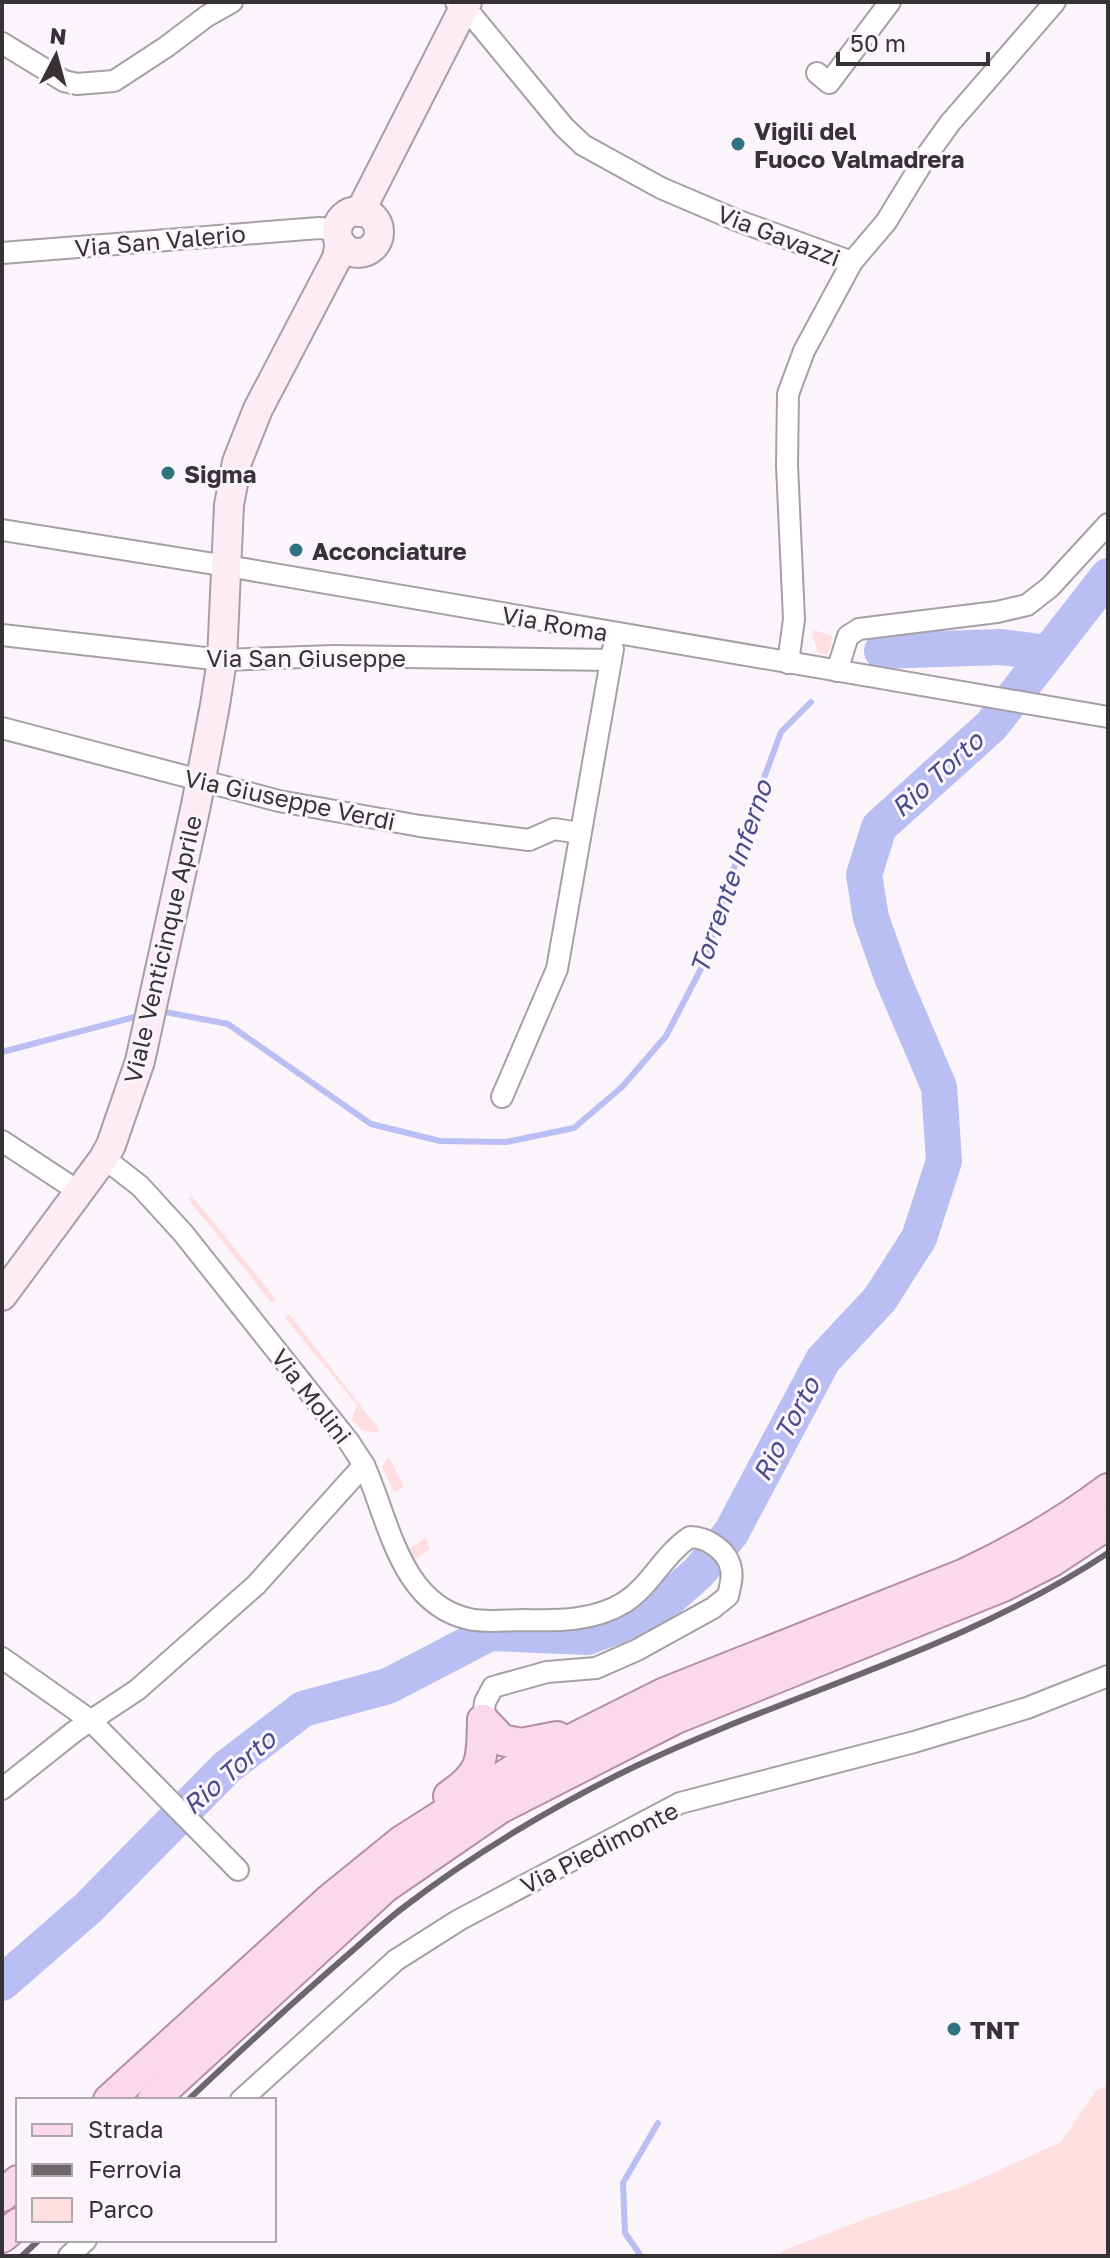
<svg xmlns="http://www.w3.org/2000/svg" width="1110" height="2258" font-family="'Golos Text',sans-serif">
	<rect width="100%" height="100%" fill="#fbf4fb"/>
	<g fill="#ffdee0">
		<polygon points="814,630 832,636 830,650 826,654 818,653 812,634"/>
		<polygon points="192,1196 276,1299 274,1301 271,1302 188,1199"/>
		<polygon points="287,1315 290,1315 380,1431 376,1433 362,1430 352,1420 357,1405 285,1318"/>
		<polygon points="389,1457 404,1487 394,1492 382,1467"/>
		<polygon points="426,1538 430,1549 413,1561 410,1548"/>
		<polygon points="1108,2085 1108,2256 777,2256 785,2250 873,2216 964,2186 1061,2142 1096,2091"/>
	</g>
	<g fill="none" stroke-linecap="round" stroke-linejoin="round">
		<g stroke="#b9bff3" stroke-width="6">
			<polyline points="160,1011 228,1024 371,1124 440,1141 506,1142 574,1128 622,1087 666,1036 704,963 754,805 781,732 811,702"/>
			<polyline points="2,1052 142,1015"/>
			<polyline points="641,2256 625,2233 623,2183 658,2123"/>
		</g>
		<g stroke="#b9bff3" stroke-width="36">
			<polyline points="882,651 1001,647 1048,653"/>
			<polyline points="2,1983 88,1908 227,1767 303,1709 388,1686 490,1633 587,1637 625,1623 664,1603 699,1572 731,1533 823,1360 880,1299 919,1238 944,1161 939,1087 892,977 871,918 864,875 879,827 991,726 1108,576"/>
		</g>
		<g stroke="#a6a0a6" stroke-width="24">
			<g id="street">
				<polyline points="456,2 465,7 564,127 583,145 661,188 736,220 852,262 804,351 788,394 787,465 794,619 788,663"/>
				<polyline points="2,43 64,81 77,84 114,81 166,47 207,16 232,2"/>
				<polyline points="817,73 829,83 890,2"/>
				<polyline points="2,253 319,228 330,229 338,237"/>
				<polyline points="852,262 886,222 927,155 950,123 1055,2"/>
				<polyline points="2,530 227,566 1108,717"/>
				<polyline points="2,635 222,660 334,656 611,660"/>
				<polyline points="837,671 848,636 859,629 997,612 1027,605 1050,587 1108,524"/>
				<polyline points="2,728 279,801 420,826 529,840 554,829 580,833"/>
				<polyline points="502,1097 557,969 613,649"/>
				<polyline points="2,1141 78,1191"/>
				<path d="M364 1465C389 1520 400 1604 469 1619 486 1623 507 1620 524 1620 558 1621 595 1621 625 1602 651 1585 664 1554 690 1537 707 1537 728 1551 731 1569 733 1577 730 1587 728 1596L713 1608 637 1650 596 1668 547 1672 493 1687 485 1702 483 1720"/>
				<polyline points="2,1658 90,1720 238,1870"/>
				<polyline points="2,1789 75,1731 137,1690 256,1585 364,1465 349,1442 183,1233 140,1186 104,1158"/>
				<polyline points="241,2100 396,1960 459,1920 680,1803 914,1742 1027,1708 1108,1676"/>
				<polyline points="69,2256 86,2240"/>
			</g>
		</g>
		<g stroke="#a6a0a6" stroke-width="32">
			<g id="secondary">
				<circle cx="358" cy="232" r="21"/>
				<polyline points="360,212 467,2"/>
				<polyline points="2,1296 104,1158 111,1145 140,1061 196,805 215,705 222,660 229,505 237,462 258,409 337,258 340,242"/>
			</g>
		</g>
		<g stroke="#b38fa1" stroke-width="34">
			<g id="primary">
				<polyline points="483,1720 502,1740 521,1744 557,1737"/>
				<path d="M449 1796C484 1772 482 1760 483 1720"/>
				<path d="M109 2100 328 1901 402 1841 523 1764 665 1693 965 1574C1016 1550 1063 1523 1108 1489"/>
				<polyline points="153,2100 385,1887 500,1808 676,1718 1003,1586 1052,1561 1108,1524"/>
				<polyline points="2,2196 18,2181"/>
				<polyline points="2,2237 18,2224"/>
			</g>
		</g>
		<use href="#street" stroke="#fff" stroke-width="20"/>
		<use href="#secondary" stroke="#fdecf4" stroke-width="28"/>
		<use href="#primary" stroke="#fadae9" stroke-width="30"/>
		<g stroke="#6b676b" stroke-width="6">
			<path d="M188 2100C239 2052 291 2004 344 1958 364 1941 383 1923 404 1907 473 1854 557 1804 636 1766 794 1691 960 1651 1108 1553"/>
			<polyline points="22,2256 39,2240"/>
		</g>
	</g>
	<g fill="#2d747f" stroke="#fbf4fb" stroke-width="3">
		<circle cx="738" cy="144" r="8"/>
		<circle cx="168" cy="473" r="8"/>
		<circle cx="296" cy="550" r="8"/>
		<circle cx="954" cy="2029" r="8"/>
	</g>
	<g text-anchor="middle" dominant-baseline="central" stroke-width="6" stroke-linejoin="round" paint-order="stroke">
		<g font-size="24" font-weight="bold" fill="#363336" stroke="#fbf4fb" text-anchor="start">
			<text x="754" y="130">Vigili del<tspan x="754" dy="28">Fuoco Valmadrera</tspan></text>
			<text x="184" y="473">Sigma</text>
			<text x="312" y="550">Acconciature</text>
			<text x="970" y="2029">TNT</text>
		</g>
		<g font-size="24" fill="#363336" stroke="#fbf4fb">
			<text transform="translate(779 235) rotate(21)">Via Gavazzi</text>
			<text transform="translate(160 240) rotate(-5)">Via San Valerio</text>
			<text transform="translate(555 623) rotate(10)">Via Roma</text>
			<text x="306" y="657">Via San Giuseppe</text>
			<text transform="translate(290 799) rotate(12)">Via Giuseppe Verdi</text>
			<text transform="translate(162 949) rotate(-77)">Viale Venticinque Aprile</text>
			<text transform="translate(312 1396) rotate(52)">Via Molini</text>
			<text transform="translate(599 1847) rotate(-27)">Via Piedimonte</text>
		</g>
		<g font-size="26" font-style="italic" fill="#484c8b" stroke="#fbf4fb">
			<text transform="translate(937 774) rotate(-42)">Rio Torto</text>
			<text transform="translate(731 877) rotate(-71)">Torrente Inferno</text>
			<text transform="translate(786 1429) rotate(-62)">Rio Torto</text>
			<text transform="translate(229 1772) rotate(-41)">Rio Torto</text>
		</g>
	</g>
	<rect width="1110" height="2258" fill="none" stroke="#363336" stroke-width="8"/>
	<rect x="16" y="2098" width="260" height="144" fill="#fbf4fb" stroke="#aca7ac" stroke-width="2"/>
	<rect x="32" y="2124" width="40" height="12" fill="#fadae9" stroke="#aca7ac" stroke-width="2"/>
	<text x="88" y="2138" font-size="24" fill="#363336">Strada</text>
	<rect x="32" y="2164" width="40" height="12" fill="#6b676b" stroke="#aca7ac" stroke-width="2"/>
	<text x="88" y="2178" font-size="24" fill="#363336">Ferrovia</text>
	<rect x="32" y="2198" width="40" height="24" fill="#ffdee0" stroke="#aca7ac" stroke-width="2"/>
	<text x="88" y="2218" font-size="24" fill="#363336">Parco</text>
	<g transform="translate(56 56) rotate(6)" stroke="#fbf4fb" stroke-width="6" paint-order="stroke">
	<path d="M0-6L14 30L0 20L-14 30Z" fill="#363336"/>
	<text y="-12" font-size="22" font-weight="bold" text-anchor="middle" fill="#363336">N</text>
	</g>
	<path d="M838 52v12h150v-12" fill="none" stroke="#363336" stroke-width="4"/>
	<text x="850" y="52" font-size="24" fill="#363336" stroke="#fbf4fb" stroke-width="6" paint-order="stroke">50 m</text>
</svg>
